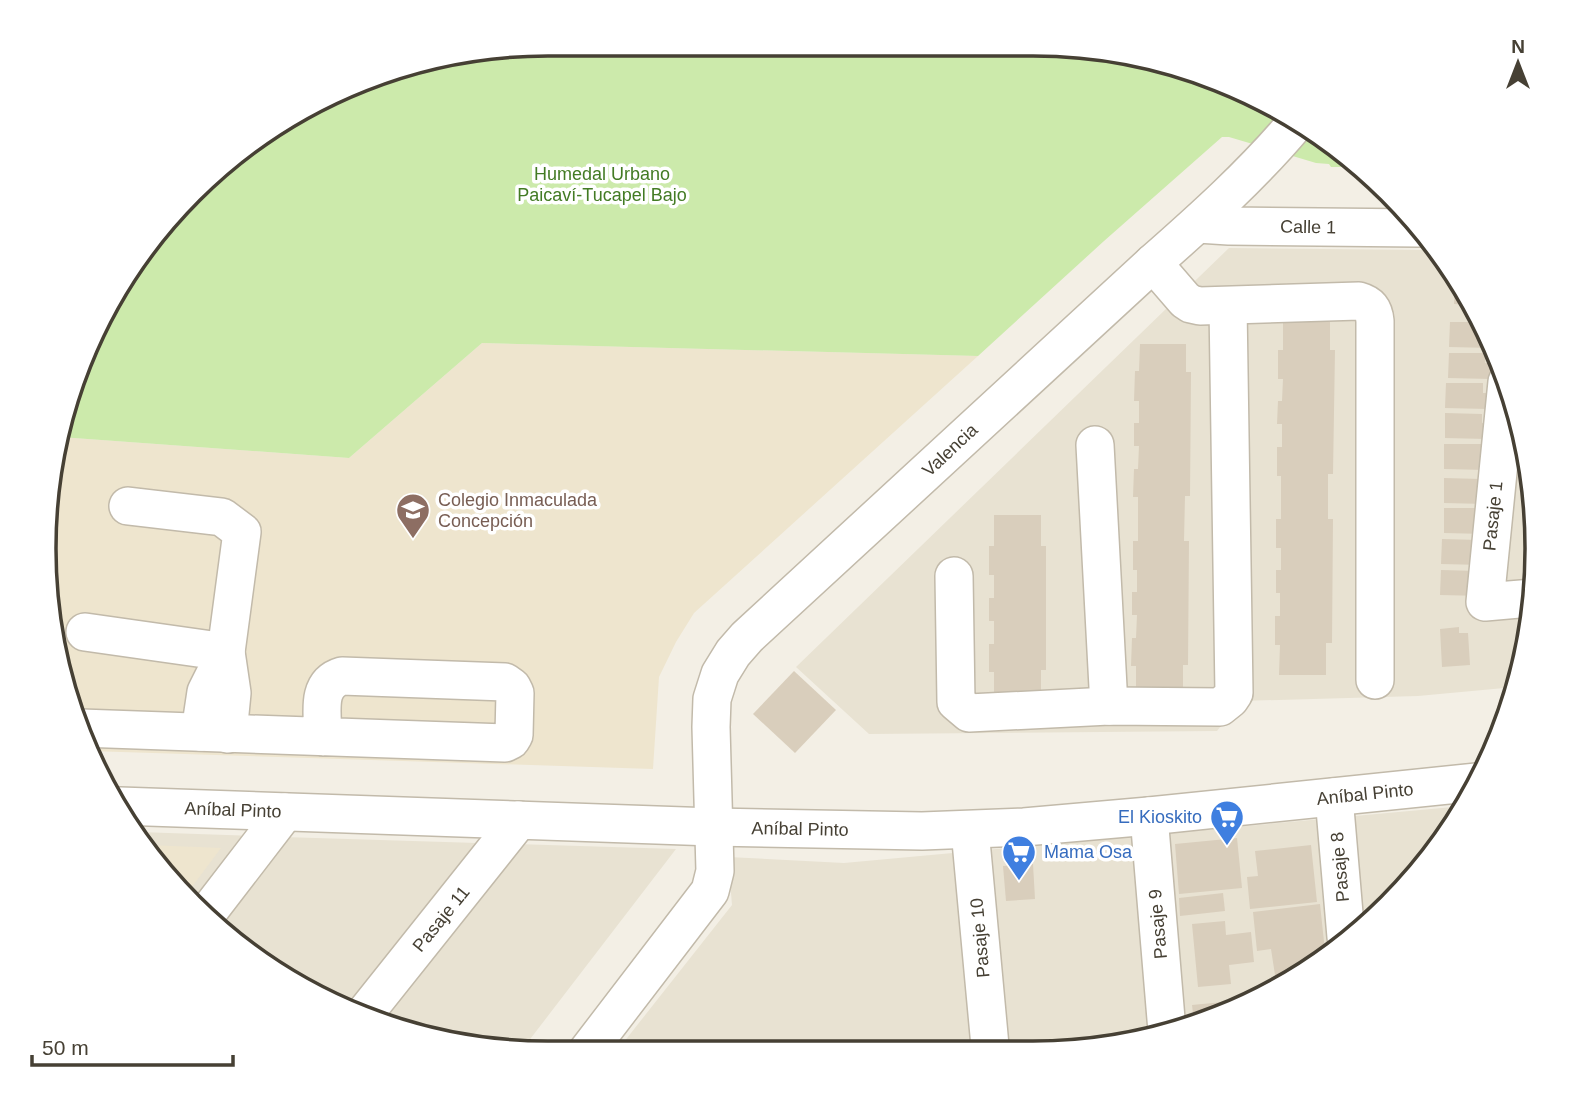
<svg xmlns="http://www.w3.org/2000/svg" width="1581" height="1097" font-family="Arial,sans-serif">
	<rect width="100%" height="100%" fill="#f3efe5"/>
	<g fill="#e8e2d2">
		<polygon points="1425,235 1452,268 1499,356 1528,450 1537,549 1527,647 1515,687 1418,696 1240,701 1217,731 869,734 796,667 1229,248 1424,250"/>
		<polygon points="1464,806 1452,829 1389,906 1256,1001 1131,1044 616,1052 732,905 728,857 844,863"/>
		<polygon points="139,832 283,837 676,849 521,1051 450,1043 355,1015 268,968 191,905"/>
	</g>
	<g fill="#eee5ce">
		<polygon points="482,343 978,356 694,613 676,642 659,677 653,769 89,751 53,647 48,483 60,437 349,458"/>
		<polygon points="148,845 221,848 185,896"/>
	</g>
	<polygon fill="#cceaab" points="549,44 1131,53 1256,96 1355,167 1331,167 1329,164 1316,163 1229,137 1222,137 1104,241 978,356 482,343 349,458 60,437 82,355 169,216 268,129 417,61"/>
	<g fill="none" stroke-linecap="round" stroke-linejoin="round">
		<polyline stroke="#9dcef4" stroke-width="8" points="1175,68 1188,76 1214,82"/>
	</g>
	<g fill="#d9cebc">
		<polygon points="1456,274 1472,305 1454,304"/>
		<polygon points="1283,322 1330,322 1330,350 1335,350 1333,474 1328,474 1328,519 1333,519 1332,643 1326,643 1326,675 1279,675 1280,645 1275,645 1275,616 1280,616 1280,593 1276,593 1276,570 1281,570 1281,548 1276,548 1276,519 1281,519 1281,476 1277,476 1277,447 1282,447 1282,424 1277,424 1278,401 1282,401 1283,379 1278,379 1278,350 1283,350"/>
		<polygon points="1450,322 1481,322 1492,342 1492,348 1449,347"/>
		<polygon points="1140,344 1186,344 1186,372 1191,372 1190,496 1185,496 1184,541 1189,541 1188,665 1183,665 1183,697 1136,697 1136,666 1131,666 1132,638 1136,638 1137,615 1132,615 1132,592 1137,592 1137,570 1133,570 1133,541 1138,541 1138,497 1133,497 1134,469 1138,469 1139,446 1134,446 1134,423 1139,423 1139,401 1134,401 1135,371 1139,371"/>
		<polygon points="1449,353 1486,353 1485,363 1491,363 1491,379 1448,378"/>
		<polygon points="1446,383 1483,383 1483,393 1488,393 1488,409 1445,408"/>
		<polygon points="1445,413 1482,414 1482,423 1488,423 1487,439 1445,438"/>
		<polygon points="1444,444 1481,444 1481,454 1487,454 1486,470 1444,469"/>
		<polygon points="1444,478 1481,479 1486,504 1444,503"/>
		<polygon points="1444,508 1481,508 1486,534 1444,533"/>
		<polygon points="994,515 1041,515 1041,546 1046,546 1046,670 1041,670 1041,694 994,694 994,672 989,672 989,644 994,644 994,621 989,621 989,598 994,598 994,575 989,575 989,546 994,546"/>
		<polygon points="1442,539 1479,540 1483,565 1441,564"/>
		<polygon points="1441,570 1478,571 1483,596 1440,595"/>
		<polygon points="1459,627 1459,633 1468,633 1470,665 1442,667 1440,629"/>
		<polygon points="794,671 836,710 795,753 753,714"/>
		<polygon points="1237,838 1242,888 1179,894 1175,844"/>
		<polygon points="1311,845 1317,902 1250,909 1247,877 1258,876 1255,851"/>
		<polygon points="1033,864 1035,899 1006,901 1003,866"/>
		<polygon points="1223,893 1225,911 1180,916 1179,898"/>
		<polygon points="1320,904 1325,951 1297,972 1275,975 1271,949 1257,951 1253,912"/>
		<polygon points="1225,921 1226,935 1251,932 1254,962 1229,965 1231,984 1198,987 1192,924"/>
		<polygon points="1223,1002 1224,1012 1194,1022 1192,1005"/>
	</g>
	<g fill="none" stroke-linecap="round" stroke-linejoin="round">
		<g stroke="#c2baaa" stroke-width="40">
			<g id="minor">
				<polyline points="1198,224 1229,226 1419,228"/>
				<path d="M1153 263 1185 300 1191 304 1200 306 1359 301C1370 304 1374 310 1375 321V680"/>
				<polyline points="1507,382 1485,602 1532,598"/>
				<polyline points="1095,445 1109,706"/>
				<polyline points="128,506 222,517 242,532 226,652 232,693 228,734"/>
				<polyline points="954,576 956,702 969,713 1109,706 1220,707 1230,699 1234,693 1228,306"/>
				<polyline points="85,632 226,652"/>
				<path d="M81 728 505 743 511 740 514 735 515 693 512 687 505 682 342 676C315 684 323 715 323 737"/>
				<polyline points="200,732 206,692 226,652"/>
				<polyline points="1334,797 1346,937"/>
				<polyline points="120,806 713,827 922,831 1024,827 1149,816 1477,782"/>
				<polyline points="1149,816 1167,1031"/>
				<polyline points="970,830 990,1046"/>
				<polyline points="205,916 285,812"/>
				<polyline points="362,1017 519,820"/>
				<path d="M586 1053 710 891 715 871 711 727 712 699 720 674 733 653 747 637 1153 263C1203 219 1252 175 1295 124"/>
			</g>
		</g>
		<use href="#minor" stroke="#fff" stroke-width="37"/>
	</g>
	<defs>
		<g id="school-pin" transform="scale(1.75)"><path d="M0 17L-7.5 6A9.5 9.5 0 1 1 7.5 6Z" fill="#8d6e63" stroke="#fff"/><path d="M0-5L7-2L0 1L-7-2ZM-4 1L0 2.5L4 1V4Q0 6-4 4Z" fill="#fff"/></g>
		<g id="supermarket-pin" transform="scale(1.75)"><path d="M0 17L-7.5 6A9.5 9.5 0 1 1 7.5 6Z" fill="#3f7fe0" stroke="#fff"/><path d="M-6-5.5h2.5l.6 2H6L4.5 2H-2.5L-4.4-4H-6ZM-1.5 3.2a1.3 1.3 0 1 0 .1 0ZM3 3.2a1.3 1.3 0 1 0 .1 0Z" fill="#fff"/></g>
	</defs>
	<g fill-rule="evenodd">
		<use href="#school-pin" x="413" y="510"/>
		<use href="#supermarket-pin" x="1227" y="817"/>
		<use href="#supermarket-pin" x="1019" y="852"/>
	</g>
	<g text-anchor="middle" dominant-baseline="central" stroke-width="7" stroke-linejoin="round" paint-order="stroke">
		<g font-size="18" fill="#437b24" stroke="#fff">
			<text x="602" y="174">Humedal Urbano<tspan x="602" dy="21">Paicaví-Tucapel Bajo</tspan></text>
		</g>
		<g font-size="18" fill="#464034" stroke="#fff">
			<text transform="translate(1308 227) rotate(1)">Calle 1</text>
			<text transform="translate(950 450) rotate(-43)">Valencia</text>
			<text transform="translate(1493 516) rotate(-84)">Pasaje 1</text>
			<text transform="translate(1365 794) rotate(-6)">Aníbal Pinto</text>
			<text transform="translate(233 810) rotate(2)">Aníbal Pinto</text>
			<text transform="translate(800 829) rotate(1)">Aníbal Pinto</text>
			<text transform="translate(1340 867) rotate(-95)">Pasaje 8</text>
			<text transform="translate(441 919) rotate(-51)">Pasaje 11</text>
			<text transform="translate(1158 924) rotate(-95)">Pasaje 9</text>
			<text transform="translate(980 938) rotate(-95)">Pasaje 10</text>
		</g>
		<g font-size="18" fill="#785e54" stroke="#fff" text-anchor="start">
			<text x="438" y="500">Colegio Inmaculada<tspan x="438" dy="21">Concepción</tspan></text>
		</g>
		<g font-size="18" fill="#366cbe" stroke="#fff" text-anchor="end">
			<text x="1202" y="817">El Kioskito</text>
			<text x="1044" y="852" text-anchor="start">Mama Osa</text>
		</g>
	</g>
	<path d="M0 0H1581V1097H0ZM548 56H1033A492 492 0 0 1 1525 548V549A492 492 0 0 1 1033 1041H548A492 492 0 0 1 56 549V548A492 492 0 0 1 548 56Z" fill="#fff" fill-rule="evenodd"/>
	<path fill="none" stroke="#464034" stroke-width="3.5" d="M548 56H1033A492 492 0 0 1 1525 548V549A492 492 0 0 1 1033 1041H548A492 492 0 0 1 56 549V548A492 492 0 0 1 548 56Z"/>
	<g transform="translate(1518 63)" stroke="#ffffff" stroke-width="5" paint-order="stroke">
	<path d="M0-5L12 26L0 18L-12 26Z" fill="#464034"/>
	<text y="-10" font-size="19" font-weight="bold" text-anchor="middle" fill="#464034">N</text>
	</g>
	<path d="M32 1055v10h201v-10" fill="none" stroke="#464034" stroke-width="3.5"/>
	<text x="42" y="1055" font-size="21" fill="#464034" stroke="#ffffff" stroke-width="5" paint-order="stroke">50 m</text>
</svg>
